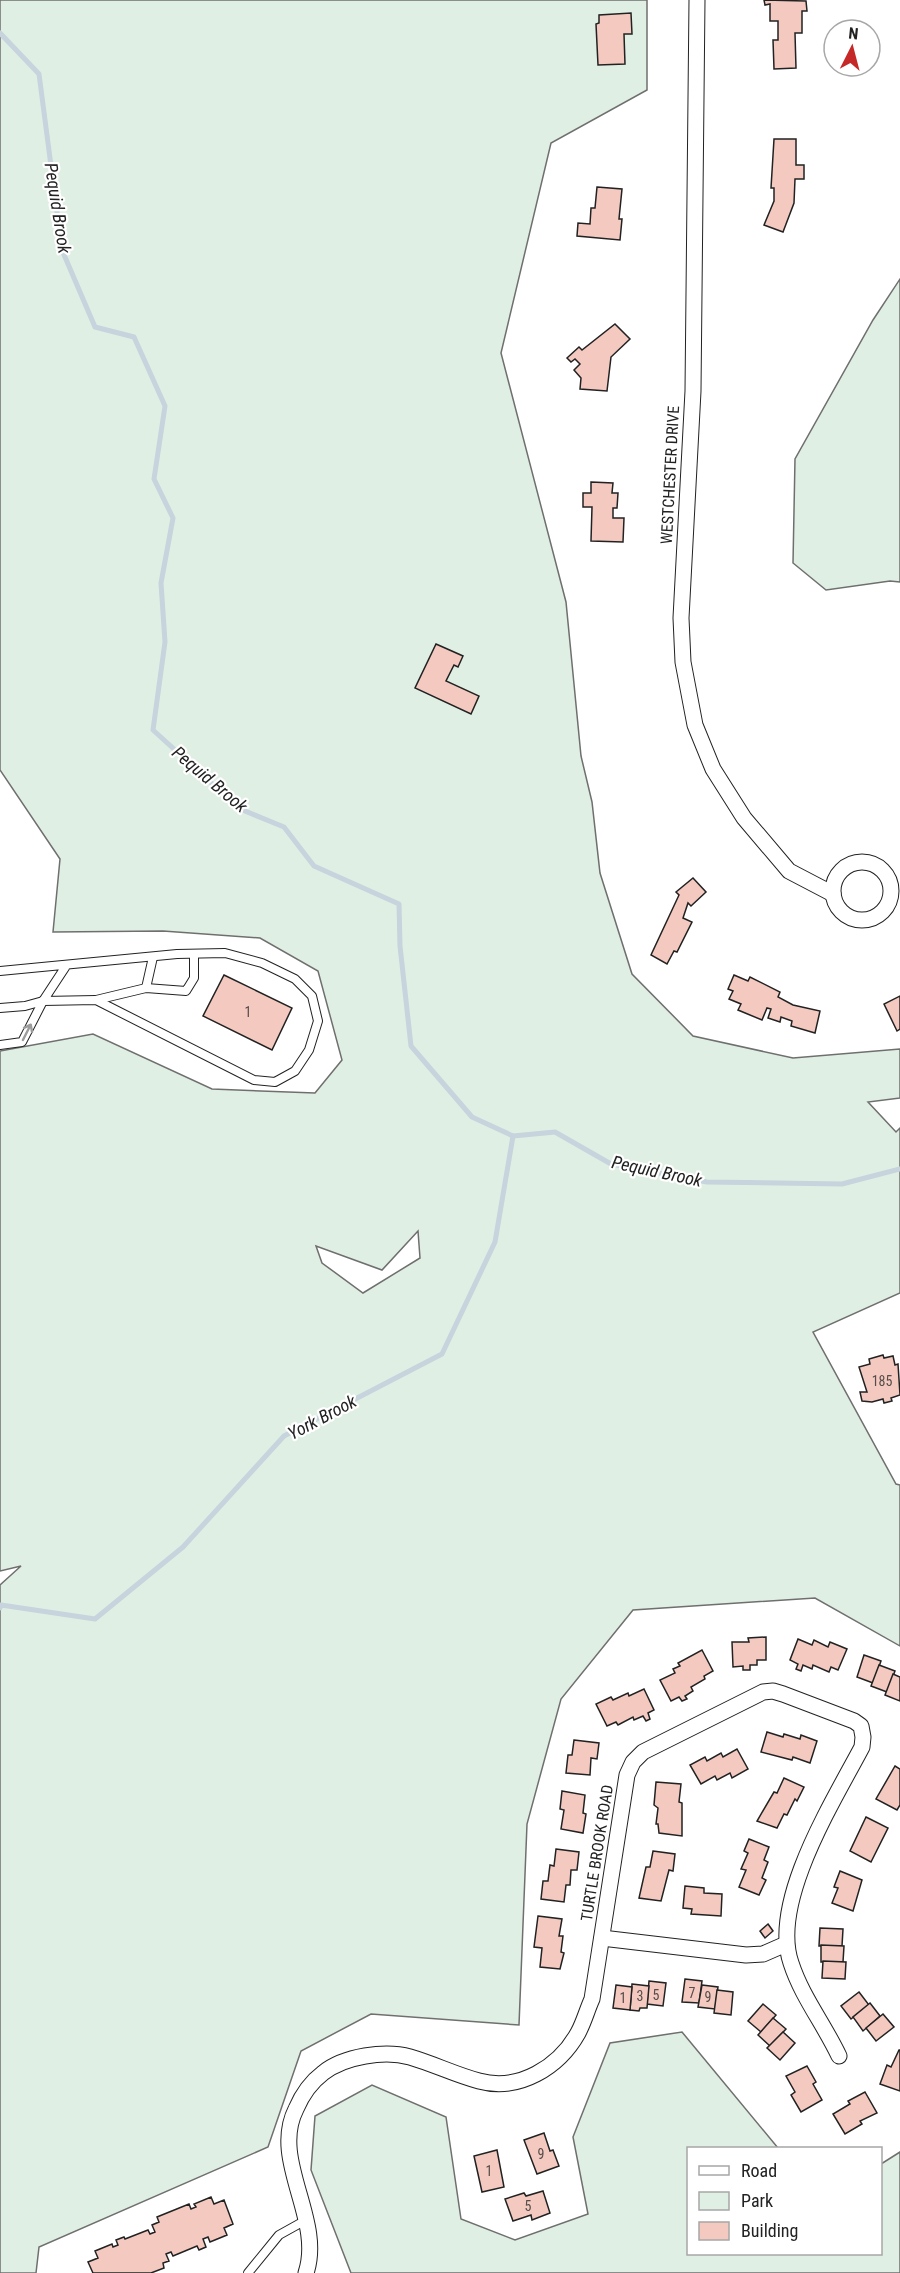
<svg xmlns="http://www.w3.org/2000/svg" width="900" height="2273" font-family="'Roboto Condensed',sans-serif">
	<rect width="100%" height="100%" fill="#fff"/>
	<g fill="#e0efe3" stroke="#6f6f6f" stroke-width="1.5" fill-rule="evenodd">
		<path d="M0 0H647V90L551 143 501 353 566 602 581 756 592 802 600 873 632 974 693 1036 793 1058 900 1049V1098L868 1102 896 1132 900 1128V1293L813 1332 896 1484 900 1485V1646L815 1598 633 1610 561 1699 527 1824 519 2025 371 2014 301 2051 268 2147 39 2247 36 2273H0V1585L21 1566 0 1571V1051L93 1034 212 1089 315 1093 342 1060 318 971 260 938 163 931 53 932 60 859 0 770ZM418 1231 420 1258 363 1293 322 1263 316 1246 382 1270Z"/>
		<polygon points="900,279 900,582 890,581 826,590 793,563 795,459 873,320"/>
		<polygon points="682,2032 778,2148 688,2148 688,2254 880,2254 881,2164 900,2152 900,2273 351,2273 311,2170 315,2116 372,2085 446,2117 461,2219 515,2240 588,2214 573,2137 610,2043"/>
	</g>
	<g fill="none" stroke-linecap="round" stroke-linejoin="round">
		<g stroke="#c7d3dd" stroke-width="5">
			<polyline points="0,33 39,74 62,250 95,327 134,337 165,406 154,479 173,518 161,583 165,642 153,730 240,809 284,827 314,866 399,904 400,946 411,1046 472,1117 513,1136 555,1132 611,1164 707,1182 842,1184 900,1169"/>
			<polyline points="0,1608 1,1605 95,1619 183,1547 284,1436 442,1354 495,1242 513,1136"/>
		</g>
	</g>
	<g fill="#f3c9c0" stroke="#222" stroke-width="1.5">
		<polygon points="764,0 806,1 807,11 802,11 802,33 795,33 796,68 774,69 773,40 778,40 778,21 770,21 770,4 765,5"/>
		<polygon points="631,13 632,34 624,34 625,64 598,65 596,24 599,23 599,15"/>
		<polygon points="774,139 796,139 796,165 804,165 804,179 795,179 794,203 783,232 764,225 774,201 774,188 771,188"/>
		<polygon points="597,187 622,189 619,219 622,219 620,240 577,236 578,223 590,224 591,208 595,208"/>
		<polygon points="615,324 630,339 611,357 607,391 580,389 581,378 574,370 580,364 575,359 571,362 567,358 579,347 582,350"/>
		<polygon points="591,482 613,483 612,493 618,493 617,508 613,508 613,518 624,518 623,542 591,541 592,507 583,507 583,493 591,493"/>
		<polygon points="436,644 463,656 458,667 454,665 446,681 479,696 471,714 415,688"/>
		<polygon points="693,878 706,892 691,906 688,903 683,918 692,922 677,952 674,951 667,964 651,955 679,895 676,892"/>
		<polygon points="224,975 292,1008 272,1050 203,1016"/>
		<polygon points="734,975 748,981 750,977 780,992 778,997 793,1005 820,1011 815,1033 791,1026 792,1021 781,1017 780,1022 768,1018 771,1009 767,1008 762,1020 738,1010 741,1004 729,999 733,991 728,989"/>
		<polygon points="900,996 900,1029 897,1031 884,1004"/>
		<polygon points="883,1355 884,1358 893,1356 895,1365 898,1364 900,1395 891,1398 892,1401 884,1403 883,1399 872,1402 862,1401 860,1392 867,1392 859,1367 870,1364 869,1359"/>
		<polygon points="766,1637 766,1660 757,1660 757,1665 750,1665 750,1670 743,1670 743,1666 733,1667 732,1642 749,1642 748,1638"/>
		<polygon points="798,1639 812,1645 814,1640 828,1647 830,1642 847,1649 838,1670 831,1667 829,1672 813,1665 812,1669 803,1665 801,1671 796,1669 798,1664 790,1660"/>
		<polygon points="702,1650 713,1671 704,1676 705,1679 691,1687 693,1691 685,1696 687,1699 682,1701 679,1697 671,1701 660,1680 675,1673 673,1669 680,1666 678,1663"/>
		<polygon points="864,1655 881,1661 873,1683 857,1677"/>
		<polygon points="879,1665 895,1671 887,1692 871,1686"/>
		<polygon points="893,1674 900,1677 900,1701 885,1695"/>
		<polygon points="644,1689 654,1710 648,1713 650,1719 646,1721 643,1716 634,1720 633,1717 618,1725 616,1722 607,1726 596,1704 611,1697 613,1700 628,1693 629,1696"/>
		<polygon points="767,1732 783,1737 784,1734 800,1739 801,1735 817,1741 810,1763 793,1757 792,1760 761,1752"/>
		<polygon points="574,1740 599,1743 597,1759 591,1758 590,1775 566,1773 568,1755 572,1755"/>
		<polygon points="737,1749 748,1769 732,1778 730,1773 717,1780 715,1776 701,1784 690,1765 705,1757 707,1761 721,1753 723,1757"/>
		<polygon points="895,1766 900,1769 900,1805 897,1810 876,1799"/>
		<polygon points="784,1778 804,1787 797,1801 795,1799 787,1815 784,1814 777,1828 757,1821 774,1792 777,1793"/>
		<polygon points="656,1782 681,1784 679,1802 682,1803 682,1836 659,1833 658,1824 656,1824 658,1808 654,1805"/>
		<polygon points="562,1791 585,1795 583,1813 586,1814 583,1833 561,1829 564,1810 560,1809"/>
		<polygon points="866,1817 888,1828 871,1862 850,1851"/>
		<polygon points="749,1839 769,1847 764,1860 768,1862 762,1878 766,1880 759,1895 739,1887 746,1870 741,1869 748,1853 744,1851"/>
		<polygon points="556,1849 579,1852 577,1870 571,1870 570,1885 566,1885 564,1902 541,1899 543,1881 548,1881 550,1865 554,1866"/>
		<polygon points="653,1851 675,1854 673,1871 669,1870 661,1901 639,1898 646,1867 650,1867"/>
		<polygon points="840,1871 862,1880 853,1911 832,1903 838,1888 834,1887"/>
		<polygon points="685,1886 704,1888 704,1893 722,1894 721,1916 691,1914 692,1909 683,1908"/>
		<polygon points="538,1916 562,1919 559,1936 563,1936 561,1952 564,1953 560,1969 540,1967 542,1948 534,1947"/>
		<polygon points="768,1924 773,1931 765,1938 760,1931"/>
		<polygon points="820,1928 843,1929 842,1946 819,1946"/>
		<polygon points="821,1945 844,1946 843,1962 821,1962"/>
		<polygon points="823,1961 846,1962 845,1979 822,1978"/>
		<polygon points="685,1979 702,1981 699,2003 682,2002"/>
		<polygon points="649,1981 666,1983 663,2006 647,2004"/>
		<polygon points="632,1984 649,1986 647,2008 640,2008 639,2011 630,2010"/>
		<polygon points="616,1985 632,1987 630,2010 613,2008"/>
		<polygon points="702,1985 718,1987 715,2009 698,2007"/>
		<polygon points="717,1990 733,1992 731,2015 714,2013"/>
		<polygon points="859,1992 869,2005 851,2019 841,2006"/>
		<polygon points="870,2003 880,2016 863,2031 853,2017"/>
		<polygon points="763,2004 776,2015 761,2032 748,2021"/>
		<polygon points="883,2014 894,2027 876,2041 866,2028"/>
		<polygon points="773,2018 786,2029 770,2046 758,2035"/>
		<polygon points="783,2032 795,2043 780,2060 767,2048"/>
		<polygon points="899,2050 900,2050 900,2091 880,2084 887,2065 891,2067"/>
		<polygon points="807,2066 816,2082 813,2084 822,2100 801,2112 791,2095 795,2092 786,2076"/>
		<polygon points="865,2092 877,2113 860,2121 862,2124 845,2134 833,2114 850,2104 848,2101"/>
		<polygon points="544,2133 550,2151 553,2150 559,2166 537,2174 524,2140"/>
		<polygon points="497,2150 504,2187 482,2192 474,2156"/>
		<polygon points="543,2191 550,2213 532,2220 531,2215 513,2221 505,2199 524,2193 526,2196"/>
		<polygon points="211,2197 214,2204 224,2200 233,2224 224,2228 227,2235 210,2242 208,2237 203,2239 206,2247 199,2250 197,2246 173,2256 171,2252 166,2254 169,2261 163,2263 164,2268 151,2273 93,2273 88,2262 98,2258 95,2251 112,2244 113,2247 118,2245 116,2240 124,2237 125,2239 148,2230 150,2234 155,2232 152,2225 159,2222 157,2217 189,2204 191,2209 196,2207 194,2204"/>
	</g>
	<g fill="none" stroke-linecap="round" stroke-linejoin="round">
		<g stroke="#222" stroke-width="10">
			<g id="service">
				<polyline points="0,971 177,954 225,953 262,963 295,979 312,996 318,1021 309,1050 295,1071 275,1082 254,1080 96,1000 43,1001 66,966"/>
				<polyline points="146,988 153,957"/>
				<polyline points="96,1000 146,988 186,991 194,978 194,954"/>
				<polyline points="0,1008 25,1006 43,1001"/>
				<polyline points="0,1045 22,1042 43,1001"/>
				<polyline points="248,2273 279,2235 306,2220"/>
			</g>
		</g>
		<g stroke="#222" stroke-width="17">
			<g id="minor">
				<polyline points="697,0 693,391 681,618 683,662 695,725 713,769 744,818 789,871 833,894"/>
				<circle cx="862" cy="891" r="29"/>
				<polyline points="602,1938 746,1955 763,1954 786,1944"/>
				<path d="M306 2273C324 2219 270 2160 296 2109 302 2095 311 2082 323 2073 344 2056 385 2050 410 2057 434 2064 456 2075 479 2081 519 2092 559 2067 578 2033 584 2022 587 2010 592 1999L627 1775 633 1762 643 1752 763 1692 773 1691 783 1694 854 1721 861 1726 863 1737 862 1747C833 1802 770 1902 791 1963 802 1997 824 2024 839 2056"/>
			</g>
		</g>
		<use href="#service" stroke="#fff" stroke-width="8"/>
		<use href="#minor" stroke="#fff" stroke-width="15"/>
	</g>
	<defs><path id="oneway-shaft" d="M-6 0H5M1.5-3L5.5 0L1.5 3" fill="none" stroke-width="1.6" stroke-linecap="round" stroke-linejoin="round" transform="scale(1.5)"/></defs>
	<use stroke="#9c9c9c" href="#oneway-shaft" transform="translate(27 1032) rotate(-63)"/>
	<g text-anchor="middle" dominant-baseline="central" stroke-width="4.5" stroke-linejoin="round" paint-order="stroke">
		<g font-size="14" fill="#564c4a">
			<text x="248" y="1012">1</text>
			<text x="882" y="1381">185</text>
			<text x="692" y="1993">7</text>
			<text x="656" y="1995">5</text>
			<text x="640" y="1996">3</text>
			<text x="708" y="1997">9</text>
			<text x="623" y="1998">1</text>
			<text x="541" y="2154">9</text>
			<text x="489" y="2171">1</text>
			<text x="528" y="2206">5</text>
		</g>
		<g font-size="16" fill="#222" stroke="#fff">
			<text transform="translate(670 475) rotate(-87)">WESTCHESTER DRIVE</text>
			<text transform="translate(597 1853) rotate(-81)">TURTLE BROOK ROAD</text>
		</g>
		<g font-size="18" font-style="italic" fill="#222" stroke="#fff">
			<text transform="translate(58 208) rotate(81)">Pequid Brook</text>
			<text transform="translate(210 779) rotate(40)">Pequid Brook</text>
			<text transform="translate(657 1171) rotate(12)">Pequid Brook</text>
			<text transform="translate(322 1417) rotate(-28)">York Brook</text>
		</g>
	</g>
	<rect x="687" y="2147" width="195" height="108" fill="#ffffff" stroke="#a7a7a7" stroke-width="1.5"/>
	<rect x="699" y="2166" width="30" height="9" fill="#ffffff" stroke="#a7a7a7" stroke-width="1.5"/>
	<text x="741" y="2177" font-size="18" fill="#222222">Road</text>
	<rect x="699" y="2192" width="30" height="18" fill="#e0efe3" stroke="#a7a7a7" stroke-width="1.5"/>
	<text x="741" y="2207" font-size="18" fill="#222222">Park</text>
	<rect x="699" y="2222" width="30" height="18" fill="#f3c9c0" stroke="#a7a7a7" stroke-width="1.5"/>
	<text x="741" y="2237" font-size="18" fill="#222222">Building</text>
	<g transform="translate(852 48) rotate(6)"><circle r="28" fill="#ffffff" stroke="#a7a7a7" stroke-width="1.5"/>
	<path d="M0-4.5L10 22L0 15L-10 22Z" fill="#c62828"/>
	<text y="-9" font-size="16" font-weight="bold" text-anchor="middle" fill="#222222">N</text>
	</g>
</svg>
